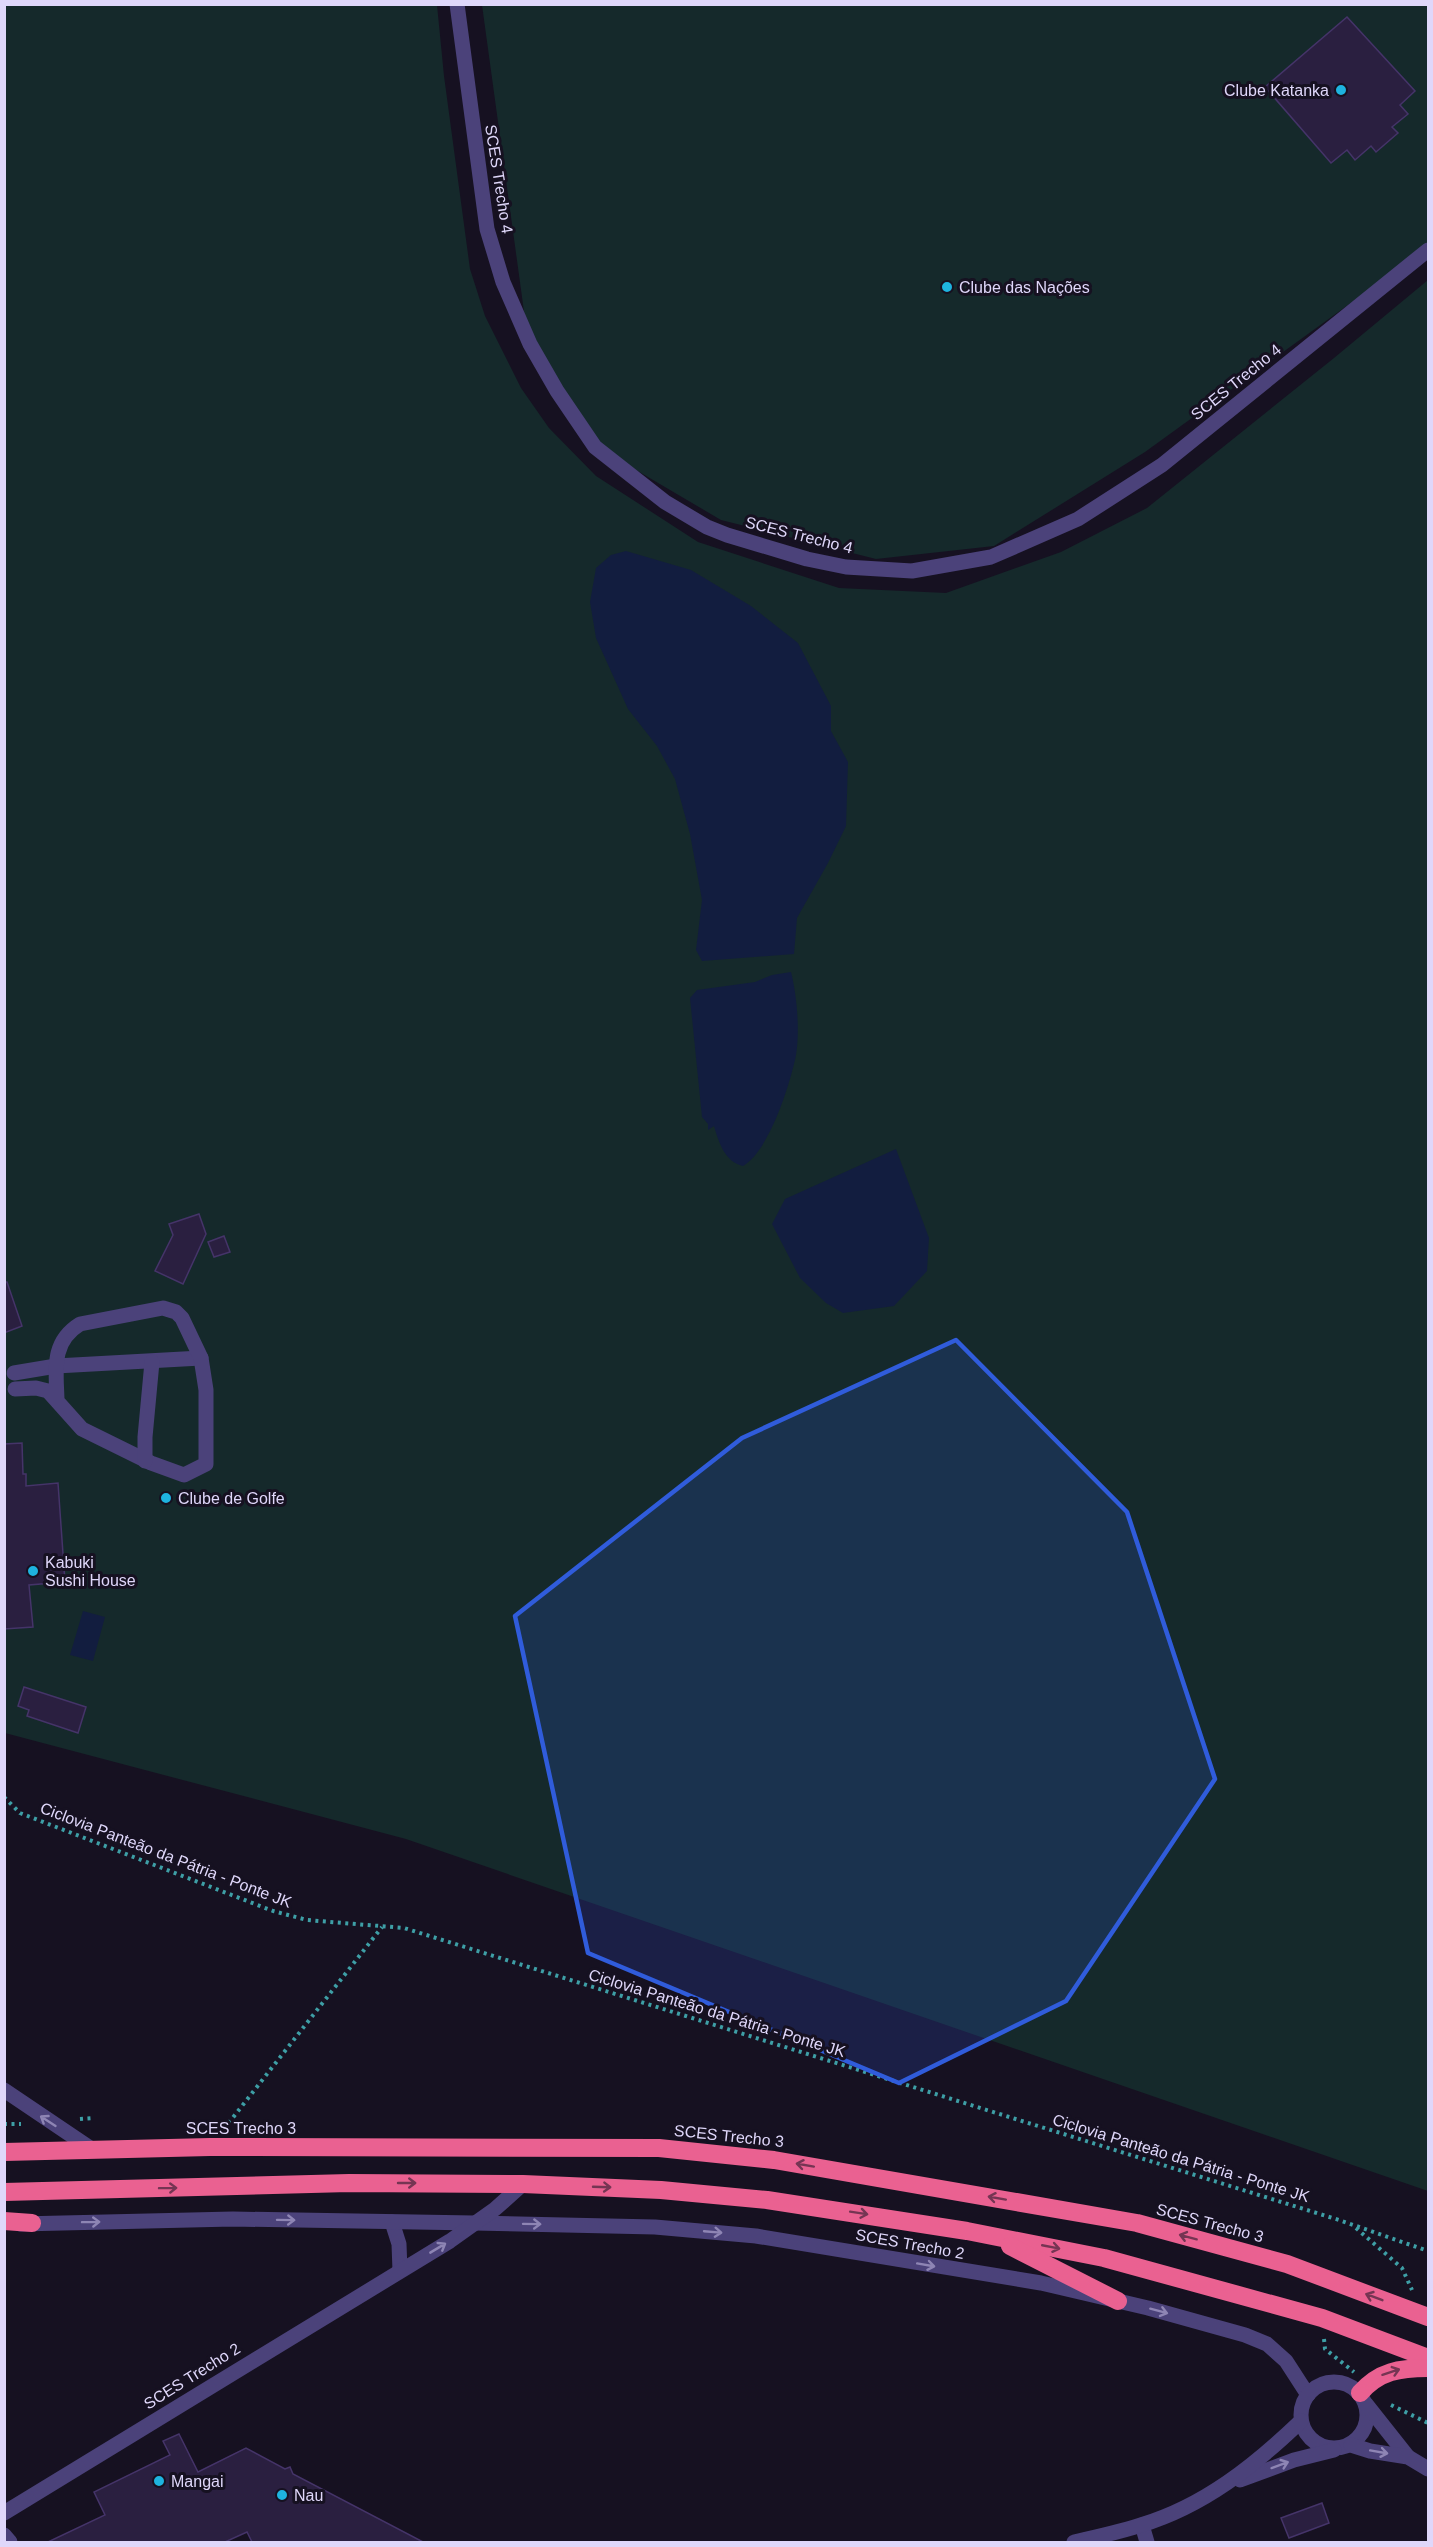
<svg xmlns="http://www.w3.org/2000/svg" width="1433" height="2547" font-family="Arial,sans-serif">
	<rect width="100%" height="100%" fill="#161121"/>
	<g fill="#15292b">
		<polygon points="4,5 437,5 444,76 470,269 485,316 521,388 549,428 596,476 698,542 839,588 946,593 1061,552 1147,508 1334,358 1428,280 1428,2191 406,1839 5,1733"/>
		<polygon points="482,5 1428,5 1428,247 1145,452 994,546 876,559 721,520 597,447 526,326"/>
	</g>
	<g fill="#121d3f">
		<polygon points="626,551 691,570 751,606 798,643 831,706 831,731 848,762 846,826 828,863 797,918 794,954 702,961 696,950 702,900 690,834 675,779 657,746 628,709 596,638 590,602 596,568 611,555"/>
		<path d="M791 972C797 996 800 1031 796 1055 790 1085 769 1151 743 1166 725 1162 719 1143 714 1126L708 1130V1124L702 1117 690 998 697 990 755 982 772 975Z"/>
		<polygon points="896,1149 929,1238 927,1271 894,1306 843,1313 826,1303 800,1278 772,1224 785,1199"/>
		<polygon points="83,1611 105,1617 93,1661 70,1655"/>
	</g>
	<g fill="#2a1f40" stroke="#453469" stroke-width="1.5">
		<polygon points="1347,17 1415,91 1400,105 1408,114 1392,127 1398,133 1376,152 1371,146 1355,160 1347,150 1331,163 1265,87"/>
		<polygon points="199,1214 206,1234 183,1284 155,1271 173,1235 169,1224"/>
		<polygon points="224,1236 230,1252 214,1257 208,1242"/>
		<polygon points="4,1282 7,1282 22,1326 4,1333"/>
		<polygon points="22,1443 23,1474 26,1474 26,1486 58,1483 65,1582 29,1585 33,1627 4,1629 4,1444"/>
		<polygon points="24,1687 86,1707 78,1733 27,1716 29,1710 18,1706"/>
		<polygon points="179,2434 198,2472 246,2448 285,2469 290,2467 293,2474 423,2542 252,2542 247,2532 225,2542 48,2542 105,2515 94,2492 170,2455 163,2441"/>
		<polygon points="1322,2503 1329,2523 1289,2538 1281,2518"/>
	</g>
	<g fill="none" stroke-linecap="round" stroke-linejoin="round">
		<g stroke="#3e9fa6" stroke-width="4" stroke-dasharray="3 4.5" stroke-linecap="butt">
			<polyline points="4,1797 20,1813 273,1911 307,1920 404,1928 1339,2220 1428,2251"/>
			<polyline points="80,2119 94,2118"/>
			<polyline points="4,2124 21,2124"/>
			<polyline points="224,2129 382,1927"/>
			<polyline points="1356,2228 1402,2268 1412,2290"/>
			<polyline points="1324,2339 1325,2349 1354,2372"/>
			<polyline points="1391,2405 1428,2423"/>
		</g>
		<g stroke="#4b427a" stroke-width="15">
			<polyline points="457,4 487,229 503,282 530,344 557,391 595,447 665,502 707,527 727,535 807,559 846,567 912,571 991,557 1078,519 1162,465 1428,250"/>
			<polyline points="14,1373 56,1366 201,1358"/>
			<path d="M15 1389 36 1388 48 1391 82 1429 151 1463 184 1475 206 1464V1390L201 1358 182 1318 176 1312 163 1308 80 1324C51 1342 56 1369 57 1399"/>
			<polyline points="145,1461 145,1437 152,1362"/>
			<polyline points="4,2090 93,2150"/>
			<polyline points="392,2222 399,2244 400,2271"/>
			<polyline points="20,2224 233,2219 474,2223 655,2227 756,2236 1041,2283 1148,2308 1245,2335 1267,2344 1286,2361 1308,2395"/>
			<circle cx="1334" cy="2415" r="33"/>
			<polyline points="1366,2404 1408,2457"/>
			<polyline points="1351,2445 1370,2451 1408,2457 1428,2469"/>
			<polyline points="1240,2480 1294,2460 1334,2450"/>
			<polyline points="4,2513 450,2241 495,2209 523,2184"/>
			<polyline points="1142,2525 1147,2542"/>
			<polyline points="4,2535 10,2542"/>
			<path d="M1074 2542C1097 2537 1119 2532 1141 2525 1204 2506 1254 2466 1301 2421"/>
		</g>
		<g stroke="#ea6191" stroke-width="18">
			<polyline points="4,2152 210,2147 659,2148 774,2160 1137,2223 1287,2264 1428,2317"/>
			<polyline points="4,2192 349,2183 523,2184 661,2190 767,2200 967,2231 1104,2258 1322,2318 1428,2358"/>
			<polyline points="4,2221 32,2223"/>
			<polyline points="1010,2246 1118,2301"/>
			<path d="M1360 2393C1379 2371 1400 2368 1428 2368"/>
		</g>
	</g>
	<defs><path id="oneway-shaft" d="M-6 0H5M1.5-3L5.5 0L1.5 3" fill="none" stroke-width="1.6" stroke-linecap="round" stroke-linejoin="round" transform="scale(1.5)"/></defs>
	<g stroke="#8e85b4">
		<use href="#oneway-shaft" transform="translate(48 2121) rotate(-147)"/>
		<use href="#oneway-shaft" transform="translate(286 2220) rotate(1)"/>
		<use href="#oneway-shaft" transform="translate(91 2222) rotate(-1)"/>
		<use href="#oneway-shaft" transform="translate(532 2224) rotate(1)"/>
		<use href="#oneway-shaft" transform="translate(713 2232) rotate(5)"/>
		<use href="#oneway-shaft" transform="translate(438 2248) rotate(-31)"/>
		<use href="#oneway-shaft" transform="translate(926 2265) rotate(10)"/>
		<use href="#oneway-shaft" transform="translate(1159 2311) rotate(15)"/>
		<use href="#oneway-shaft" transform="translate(1379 2452) rotate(10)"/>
		<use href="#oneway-shaft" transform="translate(1280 2465) rotate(-20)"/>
	</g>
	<g stroke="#753553">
		<use href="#oneway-shaft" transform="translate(805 2165) rotate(-170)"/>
		<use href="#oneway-shaft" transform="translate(407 2183)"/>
		<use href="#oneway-shaft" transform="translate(602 2187) rotate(2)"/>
		<use href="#oneway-shaft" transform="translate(168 2188) rotate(-1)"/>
		<use href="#oneway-shaft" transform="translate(997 2198) rotate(-170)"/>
		<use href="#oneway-shaft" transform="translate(859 2213) rotate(9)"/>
		<use href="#oneway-shaft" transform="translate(1188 2237) rotate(-165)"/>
		<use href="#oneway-shaft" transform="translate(1051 2247) rotate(11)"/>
		<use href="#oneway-shaft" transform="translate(1374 2297) rotate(-159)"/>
		<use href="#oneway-shaft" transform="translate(1391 2372) rotate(-18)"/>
	</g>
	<path fill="#305cdb" fill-opacity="0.2" stroke="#305cdb" stroke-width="4.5" stroke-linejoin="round" d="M956 1340 1127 1512 1215 1779 1066 2001 899 2083 588 1953 515 1616 742 1438Z"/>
	<g fill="#1eb3df" stroke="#161121" stroke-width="2">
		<circle cx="1341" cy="90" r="6"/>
		<circle cx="947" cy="287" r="6"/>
		<circle cx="166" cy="1498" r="6"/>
		<circle cx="33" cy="1571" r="6"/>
		<circle cx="159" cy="2481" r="6"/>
		<circle cx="282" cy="2495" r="6"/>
	</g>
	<g text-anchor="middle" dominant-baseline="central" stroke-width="6" stroke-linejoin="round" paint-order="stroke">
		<g font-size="16" fill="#dfd7fa" stroke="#161121" text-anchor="start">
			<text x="1329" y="90" text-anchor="end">Clube Katanka</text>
			<text x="959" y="287">Clube das Nações</text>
			<text x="178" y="1498">Clube de Golfe</text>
			<text x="45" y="1562">Kabuki<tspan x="45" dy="18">Sushi House</tspan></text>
			<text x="171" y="2481">Mangai</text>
			<text x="294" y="2495">Nau</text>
		</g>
		<g font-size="16" fill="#dfd7fa" stroke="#161121">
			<text transform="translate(499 179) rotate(81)">SCES Trecho 4</text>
			<text transform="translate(1236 382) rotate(-39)">SCES Trecho 4</text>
			<text transform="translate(799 535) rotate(14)">SCES Trecho 4</text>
			<text transform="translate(166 1855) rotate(21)">Ciclovia Panteão da Pátria - Ponte JK</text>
			<text transform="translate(717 2013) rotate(17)">Ciclovia Panteão da Pátria - Ponte JK</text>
			<text x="241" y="2128">SCES Trecho 3</text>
			<text transform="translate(729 2136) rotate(6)">SCES Trecho 3</text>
			<text transform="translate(1181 2158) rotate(17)">Ciclovia Panteão da Pátria - Ponte JK</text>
			<text transform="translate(1210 2223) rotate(15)">SCES Trecho 3</text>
			<text transform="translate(910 2244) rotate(10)">SCES Trecho 2</text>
			<text transform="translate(192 2376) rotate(-32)">SCES Trecho 2</text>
		</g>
	</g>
	<rect width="1433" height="2547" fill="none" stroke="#dfd7fa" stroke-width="12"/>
</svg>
